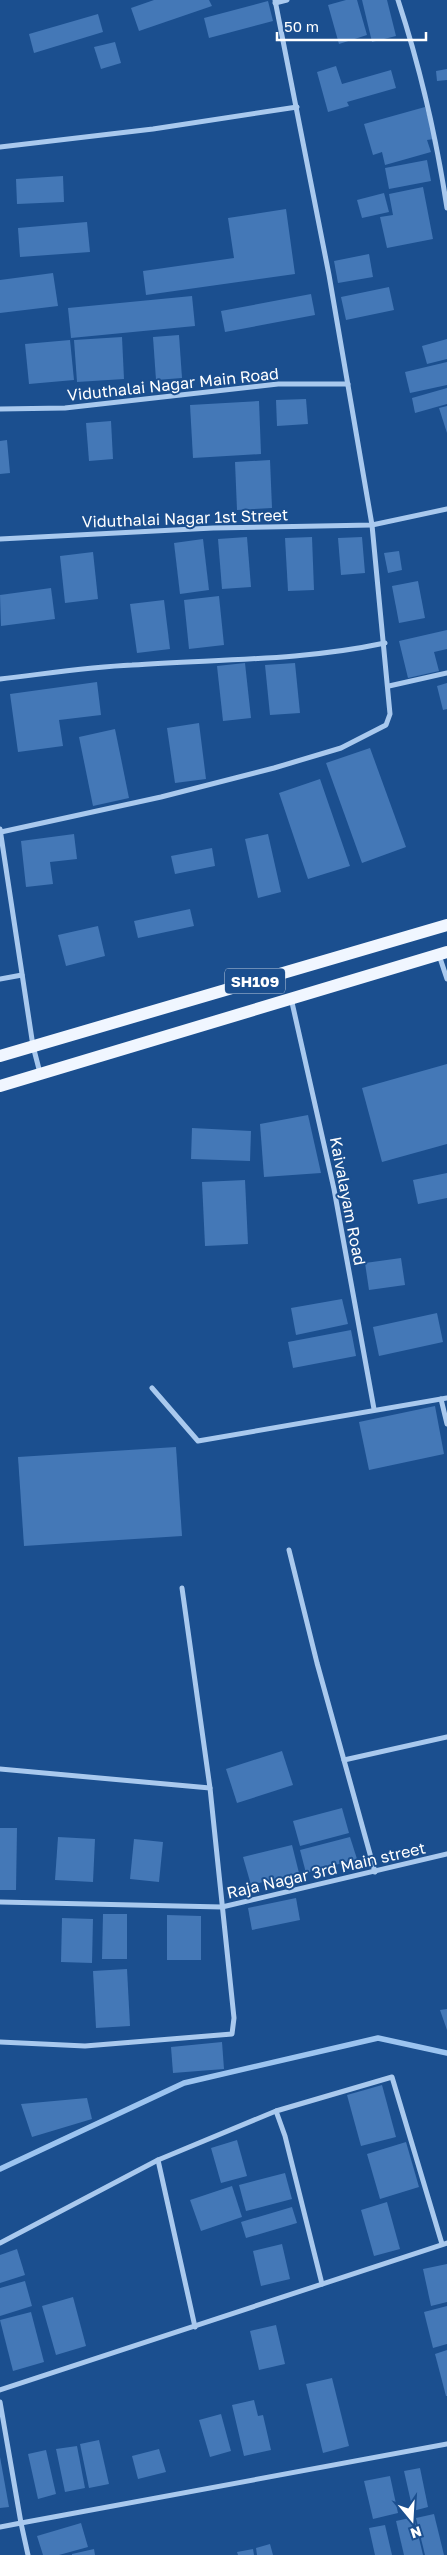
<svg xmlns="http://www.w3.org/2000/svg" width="447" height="2555" font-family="'Golos Text',sans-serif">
	<rect width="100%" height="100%" fill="#1b4f8f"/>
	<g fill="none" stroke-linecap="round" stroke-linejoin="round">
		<polyline stroke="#9cc4f0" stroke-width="5.5" points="0,2169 184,2083 378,2038 447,2053"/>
	</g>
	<g fill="#4478b7">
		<polygon points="154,0 209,0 212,6 139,31 131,8"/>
		<polygon points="346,0 357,0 367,35 339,44 328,5"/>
		<polygon points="362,0 387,0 396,36 372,42"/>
		<polygon points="268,1 273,21 209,38 204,18"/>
		<polygon points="98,14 103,32 34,53 29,34"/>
		<polygon points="115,42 121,63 101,69 94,47"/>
		<polygon points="336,66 342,84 391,70 396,88 347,102 349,106 328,112 317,72"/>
		<polygon points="447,69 447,80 437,81 436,71"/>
		<polygon points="425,107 434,139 427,140 431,152 385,165 382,152 373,155 364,124"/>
		<polygon points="427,160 431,181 389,189 385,168"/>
		<polygon points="63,176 64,202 17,204 16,179"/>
		<polygon points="423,187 433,239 387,248 380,217 393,215 389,194"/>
		<polygon points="384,193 389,212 362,218 357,200"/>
		<polygon points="286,209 295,274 146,295 143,271 234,258 228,218"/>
		<polygon points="87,222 90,252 20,257 18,228"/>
		<polygon points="369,254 373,277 338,283 334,261"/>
		<polygon points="53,273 58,306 0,313 0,280"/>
		<polygon points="389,287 394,310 346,320 341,297"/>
		<polygon points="311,294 315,315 225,332 221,311"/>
		<polygon points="192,296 195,326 71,338 68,308"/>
		<polygon points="179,335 182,378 156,380 153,337"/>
		<polygon points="122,337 124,379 77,382 74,340"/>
		<polygon points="447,339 447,359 427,364 422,346"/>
		<polygon points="70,340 74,380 29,384 25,344"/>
		<polygon points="447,362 447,385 410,393 405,372"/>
		<polygon points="447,388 447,404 415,413 412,398"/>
		<polygon points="306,399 308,424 277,426 276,400"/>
		<polygon points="259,401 261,454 193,458 190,405"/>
		<polygon points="447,406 447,433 439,408"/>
		<polygon points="111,421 113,459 89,461 86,423"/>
		<polygon points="7,440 10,473 0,474 0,441"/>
		<polygon points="270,460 272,508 237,510 235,462"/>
		<polygon points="247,537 251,587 222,589 218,539"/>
		<polygon points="312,537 314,590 288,591 285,538"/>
		<polygon points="362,537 365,573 341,575 338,538"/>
		<polygon points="203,539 209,590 180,594 174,543"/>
		<polygon points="399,551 402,570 388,573 384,553"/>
		<polygon points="93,552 98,599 65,603 60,556"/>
		<polygon points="418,581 425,618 399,623 392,586"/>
		<polygon points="51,588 55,619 1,626 0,595"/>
		<polygon points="219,596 224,645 189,649 184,600"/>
		<polygon points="164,600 170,649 137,653 130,604"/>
		<polygon points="447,630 447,649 434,652 439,671 408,678 399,641"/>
		<polygon points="245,663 251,718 223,721 217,666"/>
		<polygon points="295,663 300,713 270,715 265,665"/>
		<polygon points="97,682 101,715 59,720 63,746 18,752 10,694"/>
		<polygon points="447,683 447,709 443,710 437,686"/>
		<polygon points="199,723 206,779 175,783 167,728"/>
		<polygon points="115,729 129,798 93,806 79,737"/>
		<polygon points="370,748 406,847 362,863 326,763"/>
		<polygon points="320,779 350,866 308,879 279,793"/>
		<polygon points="74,834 77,859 50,862 53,884 26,887 21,841"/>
		<polygon points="268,834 281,892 258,898 245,839"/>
		<polygon points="212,848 215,866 175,874 171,856"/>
		<polygon points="190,909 194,926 138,938 134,921"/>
		<polygon points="98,926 105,956 66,966 58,935"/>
		<polygon points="447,1064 447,1144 382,1162 362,1088"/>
		<polygon points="308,1115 321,1173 264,1177 260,1124"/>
		<polygon points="192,1128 251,1131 250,1161 191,1159"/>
		<polygon points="447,1173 447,1198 418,1204 413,1180"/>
		<polygon points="245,1180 248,1244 205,1246 202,1182"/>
		<polygon points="401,1258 405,1285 369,1290 365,1263"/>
		<polygon points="342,1299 348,1324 296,1335 291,1308"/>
		<polygon points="437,1313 443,1342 379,1356 373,1327"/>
		<polygon points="351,1330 356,1356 293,1368 288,1342"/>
		<polygon points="435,1406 444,1454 369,1470 359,1422"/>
		<polygon points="176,1447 182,1536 24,1546 18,1457"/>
		<polygon points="282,1751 293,1785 237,1803 226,1769"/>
		<polygon points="342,1808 349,1833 300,1846 293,1821"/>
		<polygon points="0,1828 17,1828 16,1890 0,1890"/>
		<polygon points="58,1837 95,1839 93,1882 55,1880"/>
		<polygon points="350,1837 357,1859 306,1873 300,1850"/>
		<polygon points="134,1839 163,1842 159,1882 130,1879"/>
		<polygon points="292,1845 299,1873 251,1885 243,1857"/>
		<polygon points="296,1898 300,1920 252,1930 248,1908"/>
		<polygon points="103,1914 127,1914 127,1959 102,1959"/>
		<polygon points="167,1915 201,1916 201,1960 167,1960"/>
		<polygon points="62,1918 93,1919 92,1963 61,1962"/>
		<polygon points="127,1969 130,2026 96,2028 93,1971"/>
		<polygon points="447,2009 447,2030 440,2010"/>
		<polygon points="222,2042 224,2069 173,2073 171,2047"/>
		<polygon points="382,2085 396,2137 361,2146 347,2095"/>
		<polygon points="87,2098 92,2119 32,2137 21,2104"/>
		<polygon points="237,2140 247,2176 221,2183 211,2148"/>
		<polygon points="406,2142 419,2187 380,2199 367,2154"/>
		<polygon points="285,2173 292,2199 246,2211 239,2185"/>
		<polygon points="232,2186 242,2217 201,2231 190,2200"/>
		<polygon points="387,2202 400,2249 374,2256 361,2210"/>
		<polygon points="292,2207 297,2223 246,2238 241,2222"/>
		<polygon points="282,2244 290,2279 261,2286 253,2251"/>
		<polygon points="17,2249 25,2275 0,2283 0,2255"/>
		<polygon points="447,2264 447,2302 431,2306 423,2269"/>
		<polygon points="25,2281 32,2306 0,2316 0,2288"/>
		<polygon points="73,2297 86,2346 56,2355 42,2306"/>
		<polygon points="447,2306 447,2344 433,2348 424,2312"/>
		<polygon points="31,2312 44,2362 13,2371 0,2320"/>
		<polygon points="276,2325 285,2364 259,2370 250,2331"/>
		<polygon points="447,2350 447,2396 446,2396 435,2354"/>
		<polygon points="332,2378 349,2446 323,2453 306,2384"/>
		<polygon points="254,2400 258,2416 263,2415 271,2450 244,2456 232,2405"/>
		<polygon points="221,2414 231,2451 210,2457 199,2420"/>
		<polygon points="99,2440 109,2484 89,2488 80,2444"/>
		<polygon points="77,2446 85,2488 65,2492 56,2449"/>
		<polygon points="159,2449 166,2472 138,2479 132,2456"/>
		<polygon points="46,2450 56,2494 38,2499 28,2454"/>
		<polygon points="0,2457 9,2507 0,2508"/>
		<polygon points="420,2468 428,2507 413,2511 404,2471"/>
		<polygon points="390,2476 398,2513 373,2519 364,2481"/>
		<polygon points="434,2514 444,2555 425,2555 416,2518"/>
		<polygon points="414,2517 423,2555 404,2555 396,2521"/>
		<polygon points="81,2523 88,2547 59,2555 43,2555 37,2536"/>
		<polygon points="385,2525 392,2555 375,2555 369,2528"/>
		<polygon points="270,2544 273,2555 257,2555 256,2548"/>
		<polygon points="94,2549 95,2555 72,2555 72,2554"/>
		<polygon points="253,2549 254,2555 238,2555 237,2552"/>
	</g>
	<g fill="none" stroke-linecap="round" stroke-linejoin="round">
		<g stroke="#a9c9ee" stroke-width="5">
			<path d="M398 0C421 70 436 136 447 208"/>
			<polyline points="275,3 287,0"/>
			<polyline points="0,147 153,129 297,107"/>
			<polyline points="0,409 65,408 278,384 348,384"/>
			<polyline points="0,539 213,528 372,525 447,509"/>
			<path d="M0 679C44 674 88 667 132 665 217 659 301 661 385 643"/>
			<polyline points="389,686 447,673"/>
			<polyline points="0,829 33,1046 40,1073"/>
			<polyline points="1,832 161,797 274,768 341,748 386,725 390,714 372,525 329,275 275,0"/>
			<polyline points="439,955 447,979"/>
			<polyline points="0,979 22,975"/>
			<polyline points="291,998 334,1189 374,1409"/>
			<polyline points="152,1388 198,1441 447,1398"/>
			<polyline points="441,1399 447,1424"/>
			<polyline points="289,1550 317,1663 375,1872"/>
			<polyline points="344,1760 447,1737"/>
			<polyline points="0,1769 210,1788"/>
			<polyline points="0,1902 222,1907 447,1854"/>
			<polyline points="0,2042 85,2046 232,2034 234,2018 210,1788 182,1588"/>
			<polyline points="276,2111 285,2136 322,2284"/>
			<polyline points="158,2160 195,2327"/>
			<polyline points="0,2243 158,2160 276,2111 392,2077 442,2244"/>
			<polyline points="0,2390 447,2243"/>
			<polyline points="0,2402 21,2523 447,2444"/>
			<polyline points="0,2527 21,2523 28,2555"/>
		</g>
		<g stroke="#f0f6ff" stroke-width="12">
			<polyline points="0,1056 447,925"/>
			<polyline points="0,1086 447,952"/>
		</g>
	</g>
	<g text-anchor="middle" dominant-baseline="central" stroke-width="4" stroke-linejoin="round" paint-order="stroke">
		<rect fill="#1b4f8f" stroke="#bbcadd" stroke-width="1" x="225" y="968.5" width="60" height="25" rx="4"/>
		<g font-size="15" font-weight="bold" fill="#fff">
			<text x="255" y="981">SH109</text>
		</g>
		<g font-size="16" fill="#fff" stroke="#1b4f8f">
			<text transform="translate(173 384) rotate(-6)">Viduthalai Nagar Main Road</text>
			<text transform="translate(185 518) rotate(-2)">Viduthalai Nagar 1st Street</text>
			<text transform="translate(348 1201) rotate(79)">Kaivalayam Road</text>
			<text transform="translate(326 1870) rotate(-13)">Raja Nagar 3rd Main street</text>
		</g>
	</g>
	<g transform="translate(412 2520) rotate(162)" stroke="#1b4f8f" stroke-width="4" paint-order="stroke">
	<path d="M0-4L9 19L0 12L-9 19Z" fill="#ffffff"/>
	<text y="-8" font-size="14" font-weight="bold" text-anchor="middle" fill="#ffffff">N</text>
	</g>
	<path d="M277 32v8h149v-8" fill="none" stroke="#ffffff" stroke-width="2.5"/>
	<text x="284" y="32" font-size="15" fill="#ffffff" stroke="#1b4f8f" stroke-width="4" paint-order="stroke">50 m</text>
</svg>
